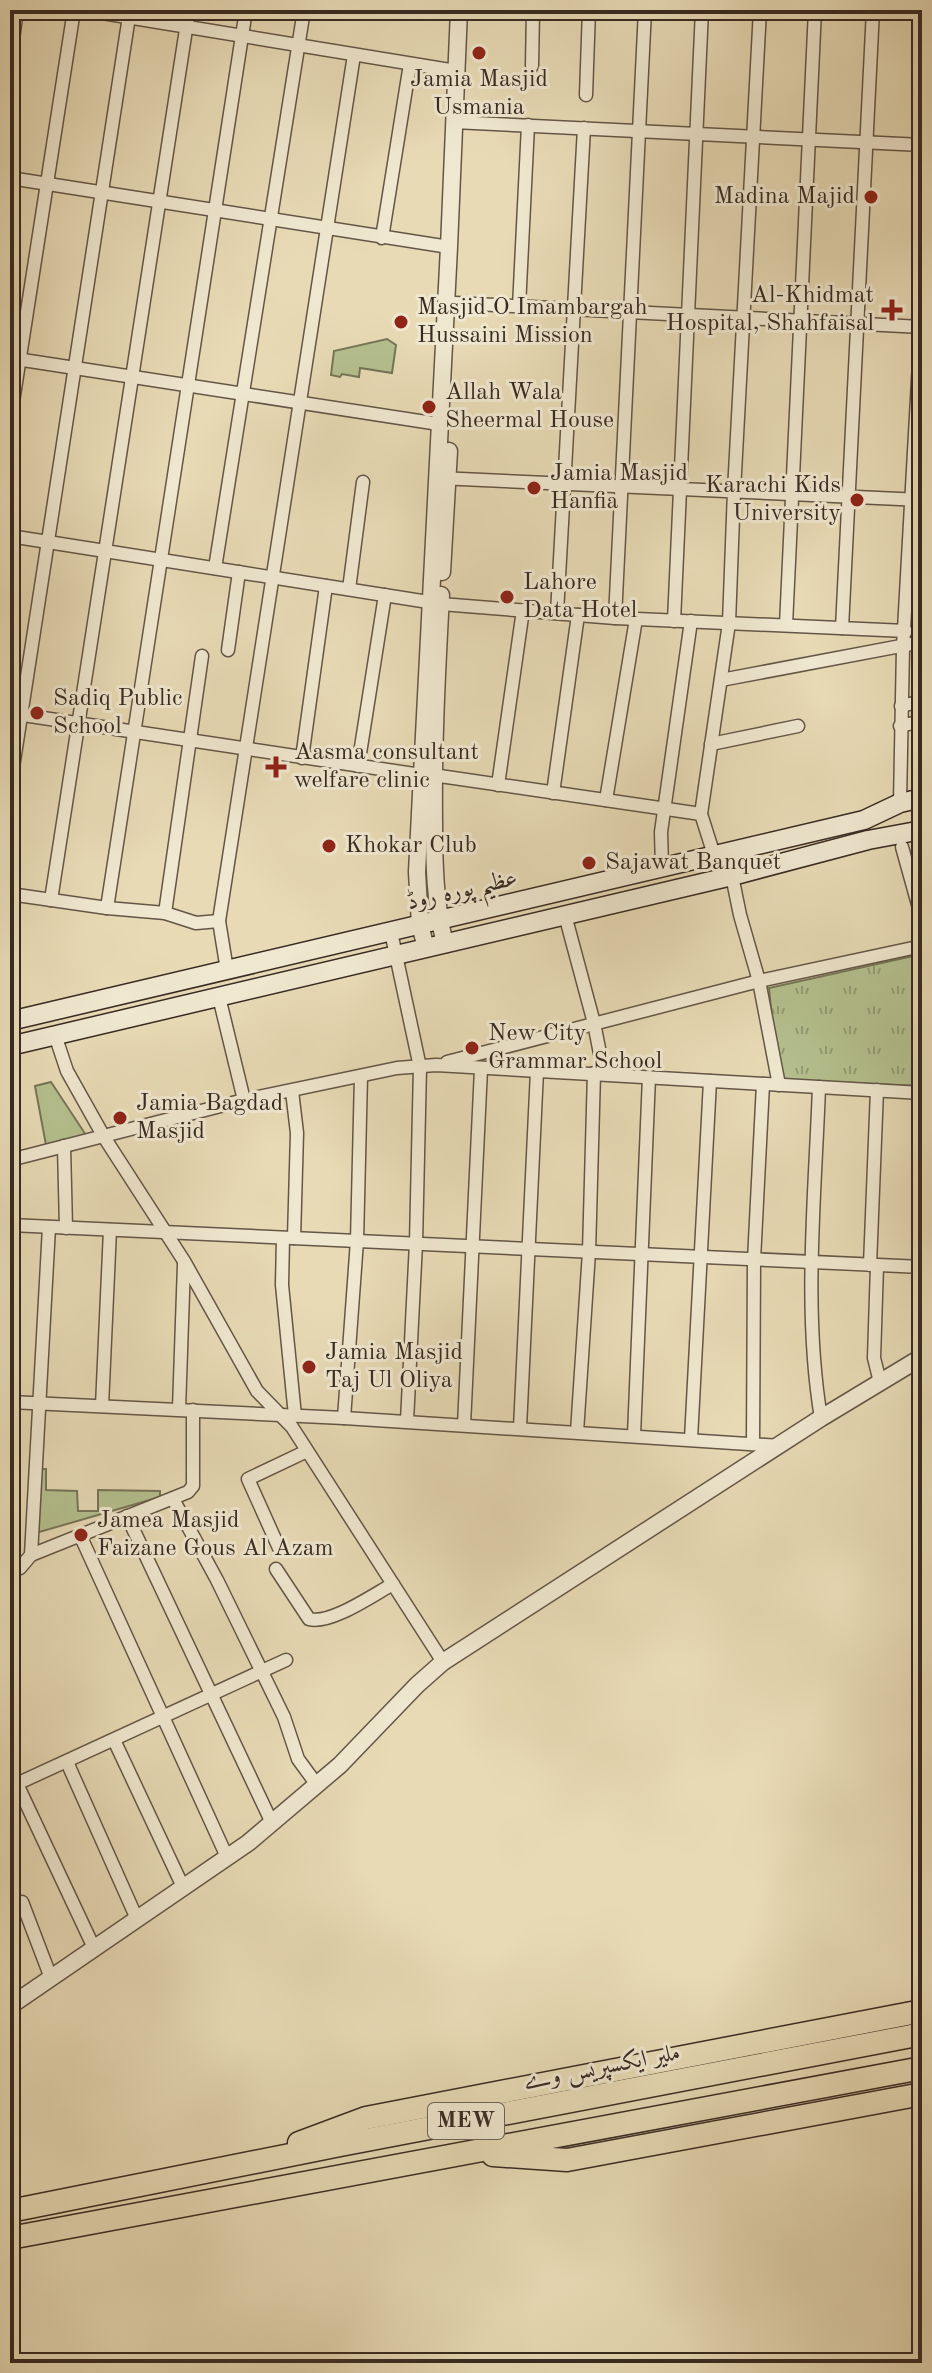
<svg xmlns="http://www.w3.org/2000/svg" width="932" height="2373" font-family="'Old Standard TT',Amiri,serif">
	<defs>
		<pattern id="park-tufts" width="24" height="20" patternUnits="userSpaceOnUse" patternTransform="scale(2)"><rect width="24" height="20" fill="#b4c08e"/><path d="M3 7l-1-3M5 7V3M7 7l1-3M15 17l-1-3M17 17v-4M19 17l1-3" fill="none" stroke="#939c74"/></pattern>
	</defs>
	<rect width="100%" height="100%" fill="#e7dab5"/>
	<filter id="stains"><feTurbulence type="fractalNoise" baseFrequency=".0025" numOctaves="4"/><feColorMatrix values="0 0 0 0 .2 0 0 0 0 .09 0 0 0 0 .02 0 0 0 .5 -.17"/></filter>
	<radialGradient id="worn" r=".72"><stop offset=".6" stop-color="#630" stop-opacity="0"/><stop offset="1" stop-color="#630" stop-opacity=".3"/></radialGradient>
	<g fill="#b4c08e" stroke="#767558" stroke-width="2">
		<polygon points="387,339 396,345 392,373 360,368 359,377 342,374 340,377 331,375 334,351"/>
		<polygon points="51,1082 86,1135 46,1145 35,1086"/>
		<polygon points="38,1469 46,1469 46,1490 77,1491 78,1511 98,1511 98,1490 160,1491 160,1497 36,1533"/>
	</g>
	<g fill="url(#park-tufts)" stroke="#767558" stroke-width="2">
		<polygon points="922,730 922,794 913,796 913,732"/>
		<polygon points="922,954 922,1086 778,1080 769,988"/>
	</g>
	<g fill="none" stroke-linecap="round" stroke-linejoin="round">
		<g stroke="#645647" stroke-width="15">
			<g id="minor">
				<polyline points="84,10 456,71"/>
				<polyline points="362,12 363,10"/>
				<polyline points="10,61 17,10"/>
				<polyline points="532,66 533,10"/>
				<polyline points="586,95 589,10"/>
				<polyline points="454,122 922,145"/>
				<polyline points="10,178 449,247"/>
				<polyline points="382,238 410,64"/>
				<polyline points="455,303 922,327"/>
				<polyline points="519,307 528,125"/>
				<polyline points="10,358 439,424"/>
				<polyline points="10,421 74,10"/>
				<polyline points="439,478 922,500"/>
				<polyline points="10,536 441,604 615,618 906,631"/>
				<polyline points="215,568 304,10"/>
				<polyline points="349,589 363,482"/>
				<polyline points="557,613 584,128"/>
				<polyline points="615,618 645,10"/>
				<polyline points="674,621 702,10"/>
				<polyline points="786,625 815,10"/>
				<polyline points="842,628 873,10"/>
				<polyline points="228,650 239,572"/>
				<polyline points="721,680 922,642"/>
				<polyline points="901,706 922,701"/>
				<polyline points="10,713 421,775"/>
				<polyline points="900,726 922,721"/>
				<polyline points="711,744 798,726"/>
				<polyline points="302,758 326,586"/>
				<polyline points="358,766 385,595"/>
				<polyline points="433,775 701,814 714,855"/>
				<polyline points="498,785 523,610"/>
				<polyline points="10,787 130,10"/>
				<polyline points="553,793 578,615"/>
				<polyline points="606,800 636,619"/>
				<polyline points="900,803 903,647 921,327"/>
				<polyline points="701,814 729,623 734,491 760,10"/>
				<polyline points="902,847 922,919"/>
				<polyline points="662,868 661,832 691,621"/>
				<polyline points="732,876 740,915 759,981 779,1085"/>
				<polyline points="10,894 107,908 165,913 196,923 219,921"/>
				<polyline points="51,900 189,10"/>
				<polyline points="107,908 246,10"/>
				<polyline points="165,913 202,656"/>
				<polyline points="565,915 594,1023 604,1074"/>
				<polyline points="391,932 420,1067 416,1243 407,1421"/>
				<polyline points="227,970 219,921 354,55"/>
				<polyline points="219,997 244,1100"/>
				<polyline points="55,1035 67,1071 104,1137 184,1261 257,1391 292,1427 443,1662"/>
				<polyline points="447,1062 759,981 922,946"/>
				<path d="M819 1087C815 1197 803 1310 821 1418"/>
				<polyline points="292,1091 297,1133 294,1238"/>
				<polyline points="64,1146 66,1228"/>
				<polyline points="10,1160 244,1100 397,1068 436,1065 922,1093"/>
				<polyline points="10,1225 922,1267"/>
				<polyline points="283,1238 282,1285 295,1416"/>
				<polyline points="870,1265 877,1090"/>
				<polyline points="877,1266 874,1358 880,1382"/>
				<polyline points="10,1402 344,1418 780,1446"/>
				<polyline points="102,1406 110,1230"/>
				<polyline points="179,1409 184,1264"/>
				<polyline points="344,1418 357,1241 361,1076"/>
				<polyline points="464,1425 481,1069"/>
				<polyline points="520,1428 537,1071"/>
				<polyline points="577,1432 589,1252 594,1073"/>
				<polyline points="634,1435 649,1077"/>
				<polyline points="691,1439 710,1081"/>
				<polyline points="753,1443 754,1260 763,1084"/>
				<polyline points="173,1499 217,1580 284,1717 298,1759 317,1785"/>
				<polyline points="127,1516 272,1823"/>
				<polyline points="80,1535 227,1857"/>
				<polyline points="279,1548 248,1479 307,1451"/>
				<polyline points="31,1555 188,1492 193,1486 193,1410"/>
				<path d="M276 1569 309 1619C330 1625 373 1595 393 1584"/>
				<polyline points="10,1572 20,1568 31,1555 49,1227"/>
				<polyline points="114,1740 183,1887"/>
				<polyline points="67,1762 137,1919"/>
				<polyline points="17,1784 94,1948"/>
				<polyline points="10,1787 286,1660"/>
				<polyline points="22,1902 51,1978"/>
			</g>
		</g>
		<g stroke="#645647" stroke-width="19">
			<g id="tertiary">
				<polyline points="442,572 449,451"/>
				<path d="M441 595C437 670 433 746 434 822 434 863 435 904 445 944"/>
				<polyline points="426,948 420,925 417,872 449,247 459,10"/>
				<polyline points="10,2006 248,1843 340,1765 417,1685 443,1662 821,1418 922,1357"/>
			</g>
		</g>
		<g stroke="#382a22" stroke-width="21">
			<g id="secondary">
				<polyline points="10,1021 864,820 900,803 922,798"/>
				<polyline points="10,1046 732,876 868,840 922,830"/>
			</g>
		</g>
		<g stroke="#382a22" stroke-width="25">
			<g id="motorway">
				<polyline points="299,2143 366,2118 922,2011"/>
				<polyline points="493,2155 567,2160 922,2094"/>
				<polyline points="10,2211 340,2145 922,2034"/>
				<polyline points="10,2238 922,2068"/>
			</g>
		</g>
		<use href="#minor" stroke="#efe7cf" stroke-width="12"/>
		<use href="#tertiary" stroke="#efe7cf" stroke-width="16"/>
		<use href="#secondary" stroke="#efe7cf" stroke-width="18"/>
		<use href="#motorway" stroke="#e7dab5" stroke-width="22"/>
	</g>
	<g fill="#8f2418" stroke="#efe7cf" stroke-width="3">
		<circle cx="479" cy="53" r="8"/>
		<circle cx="871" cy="197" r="8"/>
		<path d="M888 298h8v8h8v8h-8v8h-8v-8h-8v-8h8z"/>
		<circle cx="401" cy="322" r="8"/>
		<circle cx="429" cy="407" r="8"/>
		<circle cx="534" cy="488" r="8"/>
		<circle cx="857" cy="500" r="8"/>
		<circle cx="507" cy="597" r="8"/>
		<circle cx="37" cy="713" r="8"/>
		<path d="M272 755h8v8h8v8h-8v8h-8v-8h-8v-8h8z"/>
		<circle cx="329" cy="846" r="8"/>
		<circle cx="589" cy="863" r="8"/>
		<circle cx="472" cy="1048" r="8"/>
		<circle cx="120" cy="1118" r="8"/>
		<circle cx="309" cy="1367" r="8"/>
		<circle cx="81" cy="1535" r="8"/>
	</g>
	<g text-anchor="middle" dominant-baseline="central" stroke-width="6" stroke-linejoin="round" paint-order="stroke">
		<rect fill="#efe7cf" stroke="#6f6356" stroke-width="2" x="428" y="2103" width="76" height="36" rx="6"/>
		<g font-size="22" font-weight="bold" fill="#382a22">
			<text x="466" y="2121">MEW</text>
		</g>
		<g font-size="24" fill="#382a22" stroke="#efe7cf" text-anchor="start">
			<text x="479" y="80" text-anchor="middle">Jamia Masjid<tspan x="479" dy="28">Usmania</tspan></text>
			<text x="855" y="197" text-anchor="end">Madina Majid</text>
			<text x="874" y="296" text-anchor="end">Al-Khidmat<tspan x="874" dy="28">Hospital, Shahfaisal</tspan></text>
			<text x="417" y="308">Masjid O Imambargah<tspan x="417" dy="28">Hussaini Mission</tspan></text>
			<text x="445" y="393">Allah Wala<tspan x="445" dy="28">Sheermal House</tspan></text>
			<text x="550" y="474">Jamia Masjid<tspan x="550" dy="28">Hanfia</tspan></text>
			<text x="841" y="486" text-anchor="end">Karachi Kids<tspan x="841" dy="28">University</tspan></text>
			<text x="523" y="583">Lahore<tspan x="523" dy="28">Data Hotel</tspan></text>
			<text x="53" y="699">Sadiq Public<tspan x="53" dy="28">School</tspan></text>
			<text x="294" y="753">Aasma consultant<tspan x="294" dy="28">welfare clinic</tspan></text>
			<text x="345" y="846">Khokar Club</text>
			<text x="605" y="863">Sajawat Banquet</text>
			<text x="488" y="1034">New City<tspan x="488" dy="28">Grammar School</tspan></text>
			<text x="136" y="1104">Jamia Bagdad<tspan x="136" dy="28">Masjid</tspan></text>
			<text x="325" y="1353">Jamia Masjid<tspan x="325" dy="28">Taj Ul Oliya</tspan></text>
			<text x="97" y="1521">Jamea Masjid<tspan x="97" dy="28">Faizane Gous Al Azam</tspan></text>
		</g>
		<g font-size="24" fill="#382a22" stroke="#efe7cf">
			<text transform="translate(462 891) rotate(-13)">عظیم پورہ روڈ</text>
			<text transform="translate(602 2068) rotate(-11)">ملیر ایکسپریس وے</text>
		</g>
	</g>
	<rect width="932" height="2373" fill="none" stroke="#e7dab5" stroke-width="40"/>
	<rect x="12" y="12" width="908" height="2349" fill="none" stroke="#382a22" stroke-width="4"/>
	<rect x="20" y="20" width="892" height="2333" fill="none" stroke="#382a22" stroke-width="2"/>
	<rect width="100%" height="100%" filter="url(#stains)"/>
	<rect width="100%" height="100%" fill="url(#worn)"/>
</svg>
